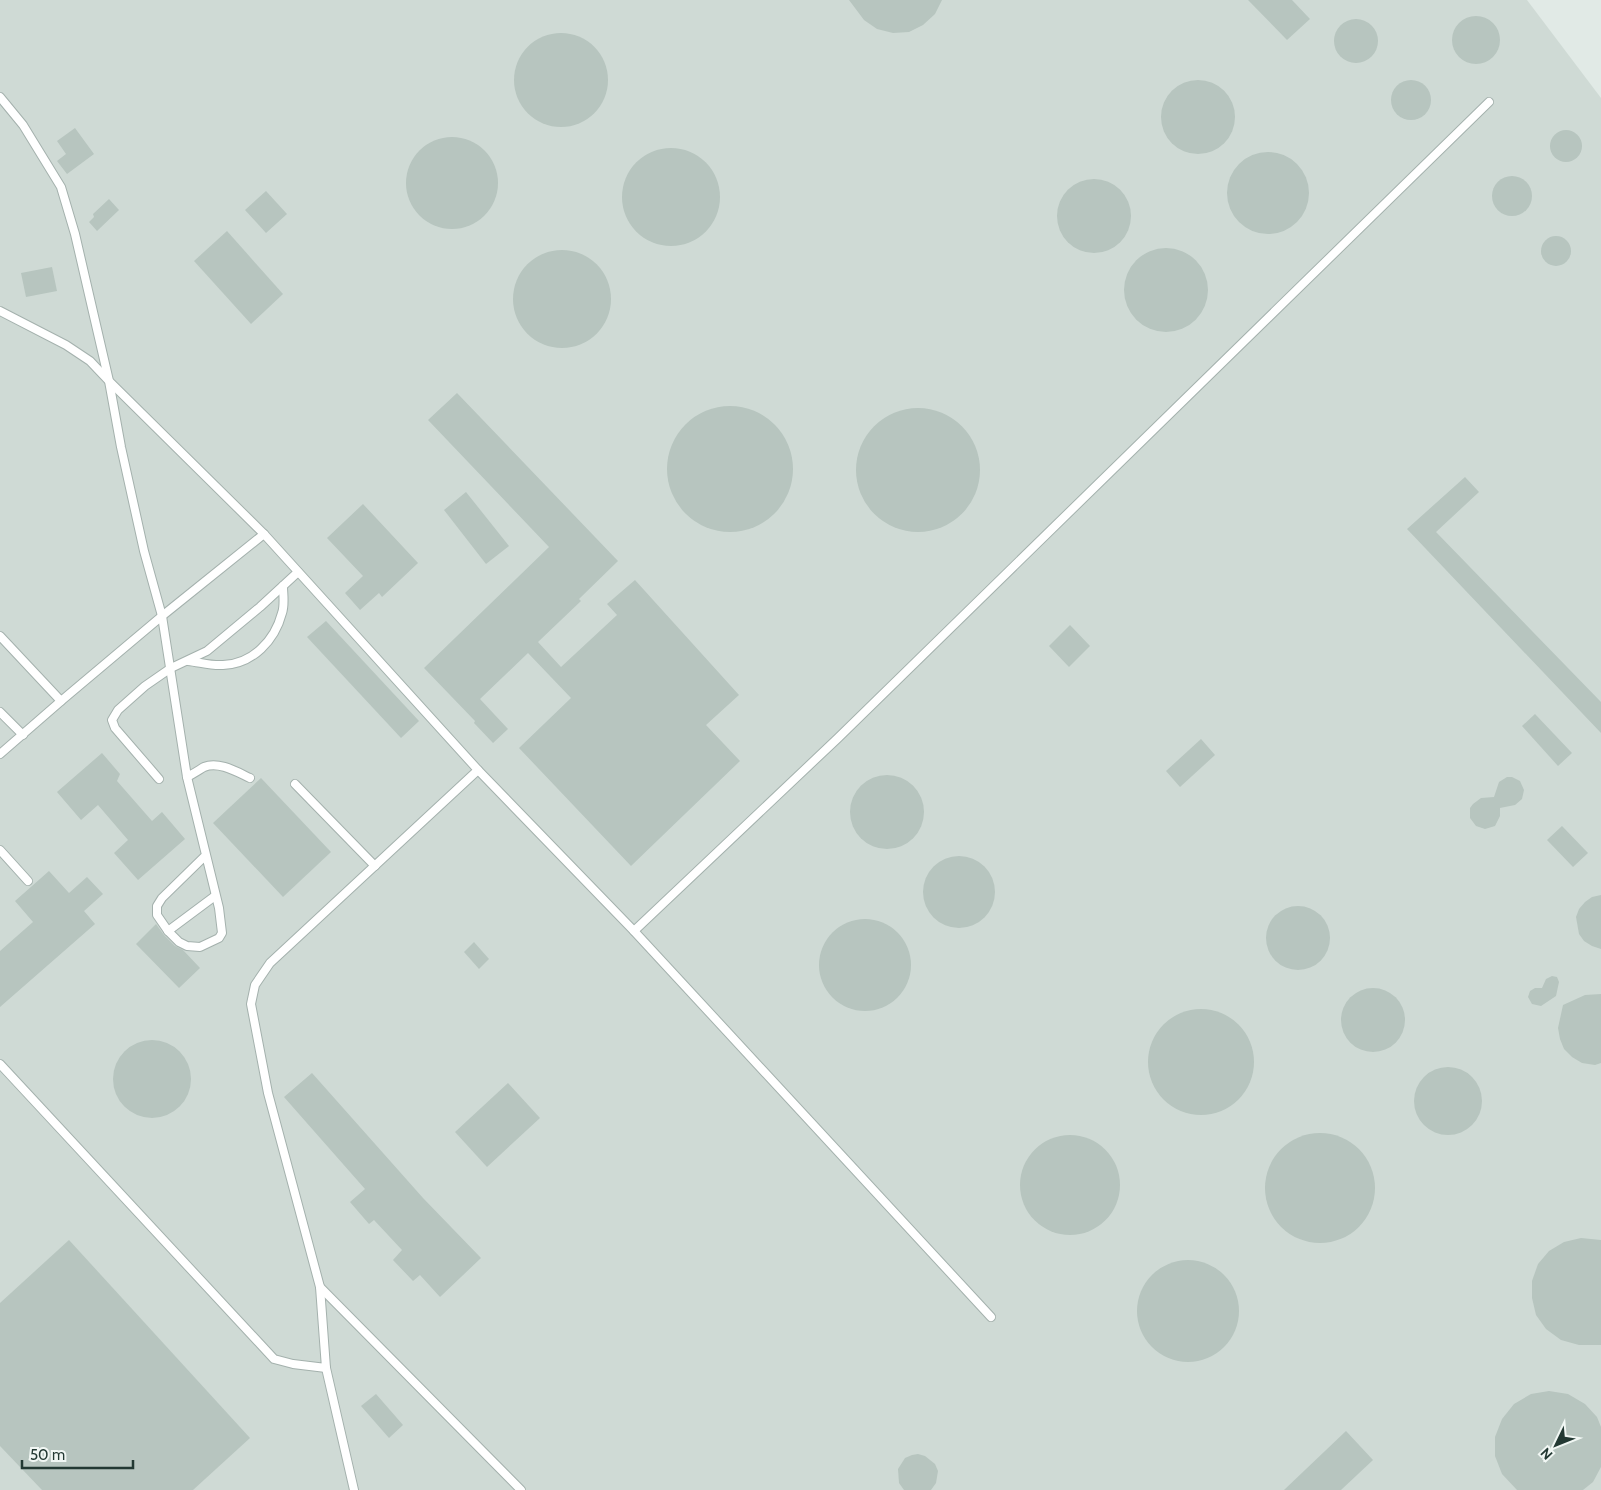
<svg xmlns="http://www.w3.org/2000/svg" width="1601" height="1490" font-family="Cabin,sans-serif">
	<rect width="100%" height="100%" fill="#e1eae6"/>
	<polygon fill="#cfdad5" points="0,0 1527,0 1601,98 1601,1490 0,1490"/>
	<g fill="#b7c5bf">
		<polygon points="849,0 942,0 935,14 923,25 909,32 893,33 877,29 864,20"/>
		<polygon points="1248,0 1292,0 1310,19 1287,40"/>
		<circle cx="1476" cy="40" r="24"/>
		<circle cx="1356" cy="41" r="22"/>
		<circle cx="561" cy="80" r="47"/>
		<circle cx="1411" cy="100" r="20"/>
		<circle cx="1198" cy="117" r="37"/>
		<polygon points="75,128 94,154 67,174 57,161 66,154 57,141"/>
		<circle cx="1566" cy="146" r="16"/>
		<circle cx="452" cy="183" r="46"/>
		<circle cx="671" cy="197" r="49"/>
		<circle cx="1268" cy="193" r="41"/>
		<circle cx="1512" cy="196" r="20"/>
		<circle cx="1094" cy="216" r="37"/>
		<polygon points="266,191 287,214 266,233 245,210"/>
		<polygon points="109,199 119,210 97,231 89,222 94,217 93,214"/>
		<polygon points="227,231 283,294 251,324 194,261"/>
		<circle cx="1556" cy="251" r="15"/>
		<circle cx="1166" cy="290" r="42"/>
		<circle cx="562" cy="299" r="49"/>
		<polygon points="52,267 57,291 26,297 21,273"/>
		<polygon points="457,393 618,561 579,599 581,601 538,642 561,667 617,615 607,604 635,580 739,695 706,725 740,761 631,866 519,748 571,698 528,653 480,699 508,729 493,743 474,723 475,721 424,668 549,547 428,420"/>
		<circle cx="730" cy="469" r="63"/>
		<circle cx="918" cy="470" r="62"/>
		<polygon points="1465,477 1479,492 1436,532 1601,702 1601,733 1407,529"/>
		<polygon points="466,492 509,546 486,564 444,510"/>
		<polygon points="363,504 418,563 382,597 379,593 360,610 345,593 363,576 327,538"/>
		<polygon points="326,621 419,721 401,738 307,637"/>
		<polygon points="1070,625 1090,646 1069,667 1049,646"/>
		<polygon points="1535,714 1572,753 1558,766 1522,726"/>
		<polygon points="1201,739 1215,755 1180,787 1166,771"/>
		<polygon points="102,753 120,774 117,781 152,821 162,812 185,839 138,880 114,853 128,840 98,805 81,820 57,792"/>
		<circle cx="887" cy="812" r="37"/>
		<polygon points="1507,777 1512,777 1520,781 1524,790 1522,799 1515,805 1500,808 1500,816 1495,826 1485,829 1476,826 1470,818 1470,808 1473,804 1481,798 1494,797 1499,782"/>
		<polygon points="261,778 331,852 283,897 213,823"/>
		<polygon points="1562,826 1588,853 1573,867 1547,840"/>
		<circle cx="959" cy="892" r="36"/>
		<polygon points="49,871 69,893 87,877 103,894 84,911 95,924 0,1007 0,951 33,922 15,901"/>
		<polygon points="1601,895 1601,949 1592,946 1584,941 1579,934 1576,917 1579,909 1585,902 1592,897"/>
		<circle cx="1298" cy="938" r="32"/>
		<circle cx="865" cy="965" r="46"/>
		<polygon points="156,924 164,935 175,946 183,950 200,968 179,988 136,944"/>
		<polygon points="474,942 489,959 479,969 464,952"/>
		<polygon points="1552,976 1557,977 1559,982 1556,996 1541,1006 1532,1004 1528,997 1530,991 1535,988 1542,988 1546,979"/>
		<circle cx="1373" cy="1020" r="32"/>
		<polygon points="1601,994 1601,1063 1595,1065 1582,1063 1572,1057 1564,1049 1560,1039 1558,1028 1563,1005 1585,995"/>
		<circle cx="1201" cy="1062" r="53"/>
		<circle cx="152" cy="1079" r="39"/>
		<circle cx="1448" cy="1101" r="34"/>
		<polygon points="312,1073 423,1198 481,1258 440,1297 420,1275 413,1281 393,1260 402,1250 374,1220 369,1224 350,1202 365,1189 284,1097"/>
		<polygon points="508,1083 540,1118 487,1167 455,1132"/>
		<circle cx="1320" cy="1188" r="55"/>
		<circle cx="1070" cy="1185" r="50"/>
		<polygon points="1581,1238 1601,1240 1601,1345 1579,1345 1561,1340 1546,1329 1536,1315 1532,1298 1532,1281 1538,1264 1549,1251 1564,1242"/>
		<polygon points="69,1240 250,1438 193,1490 42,1490 0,1446 0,1303"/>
		<circle cx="1188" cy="1311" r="51"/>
		<polygon points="1549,1391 1568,1394 1585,1404 1597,1417 1601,1427 1601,1467 1593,1482 1583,1490 1517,1490 1502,1474 1495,1456 1495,1437 1502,1419 1514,1404 1531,1394"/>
		<polygon points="376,1394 403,1425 389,1438 361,1406"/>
		<polygon points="1346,1431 1373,1460 1341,1490 1284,1490"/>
		<polygon points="918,1454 925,1456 935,1464 938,1471 936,1483 931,1490 904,1490 899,1483 898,1469 905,1458 912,1455"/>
	</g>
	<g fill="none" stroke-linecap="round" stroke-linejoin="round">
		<g stroke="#a4b1ad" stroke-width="10">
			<g id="service">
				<polyline points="0,97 23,125 61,187 75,234 109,381 264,534 478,770 634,931 991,1317"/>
				<polyline points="0,311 66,345 90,361 109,381 121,447 144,551 162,616 187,777 219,908 222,933 219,938 200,947 187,946 179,942 168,931 157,915 157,906 162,898 205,856"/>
				<polyline points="0,636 61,701 162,616 264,534"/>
				<path d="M188 661C199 662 211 666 223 665 253 664 275 640 282 613 285 605 283 594 283 586"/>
				<polyline points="0,712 23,735"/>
				<polyline points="0,754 61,701"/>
				<polyline points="478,770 270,963 255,985 251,1004 268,1093 320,1287 521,1490"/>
				<path d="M187 777C193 774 199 770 204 767 219 761 237 772 250 778"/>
				<polyline points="159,779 115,728 112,720 118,710 145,686 171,668 207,651 260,607 298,572"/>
				<polyline points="295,784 375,866"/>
				<polyline points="0,850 28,881"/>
				<polyline points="168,931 215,896"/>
				<polyline points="634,931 838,738 1489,102"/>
				<polyline points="0,1064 274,1359 293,1364 326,1368 320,1287"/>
				<polyline points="326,1368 354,1490"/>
			</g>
		</g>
		<use href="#service" stroke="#fff" stroke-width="8"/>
	</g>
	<g transform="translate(1556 1445) rotate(227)" stroke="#f1f7f4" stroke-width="4" paint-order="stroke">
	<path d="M0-4L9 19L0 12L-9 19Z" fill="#233933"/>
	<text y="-8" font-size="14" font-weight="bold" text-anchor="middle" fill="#233933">N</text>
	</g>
	<path d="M22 1460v8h111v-8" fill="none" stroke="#233933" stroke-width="2.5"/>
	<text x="30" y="1460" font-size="15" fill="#233933" stroke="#f1f7f4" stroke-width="4" paint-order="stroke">50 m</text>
</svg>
